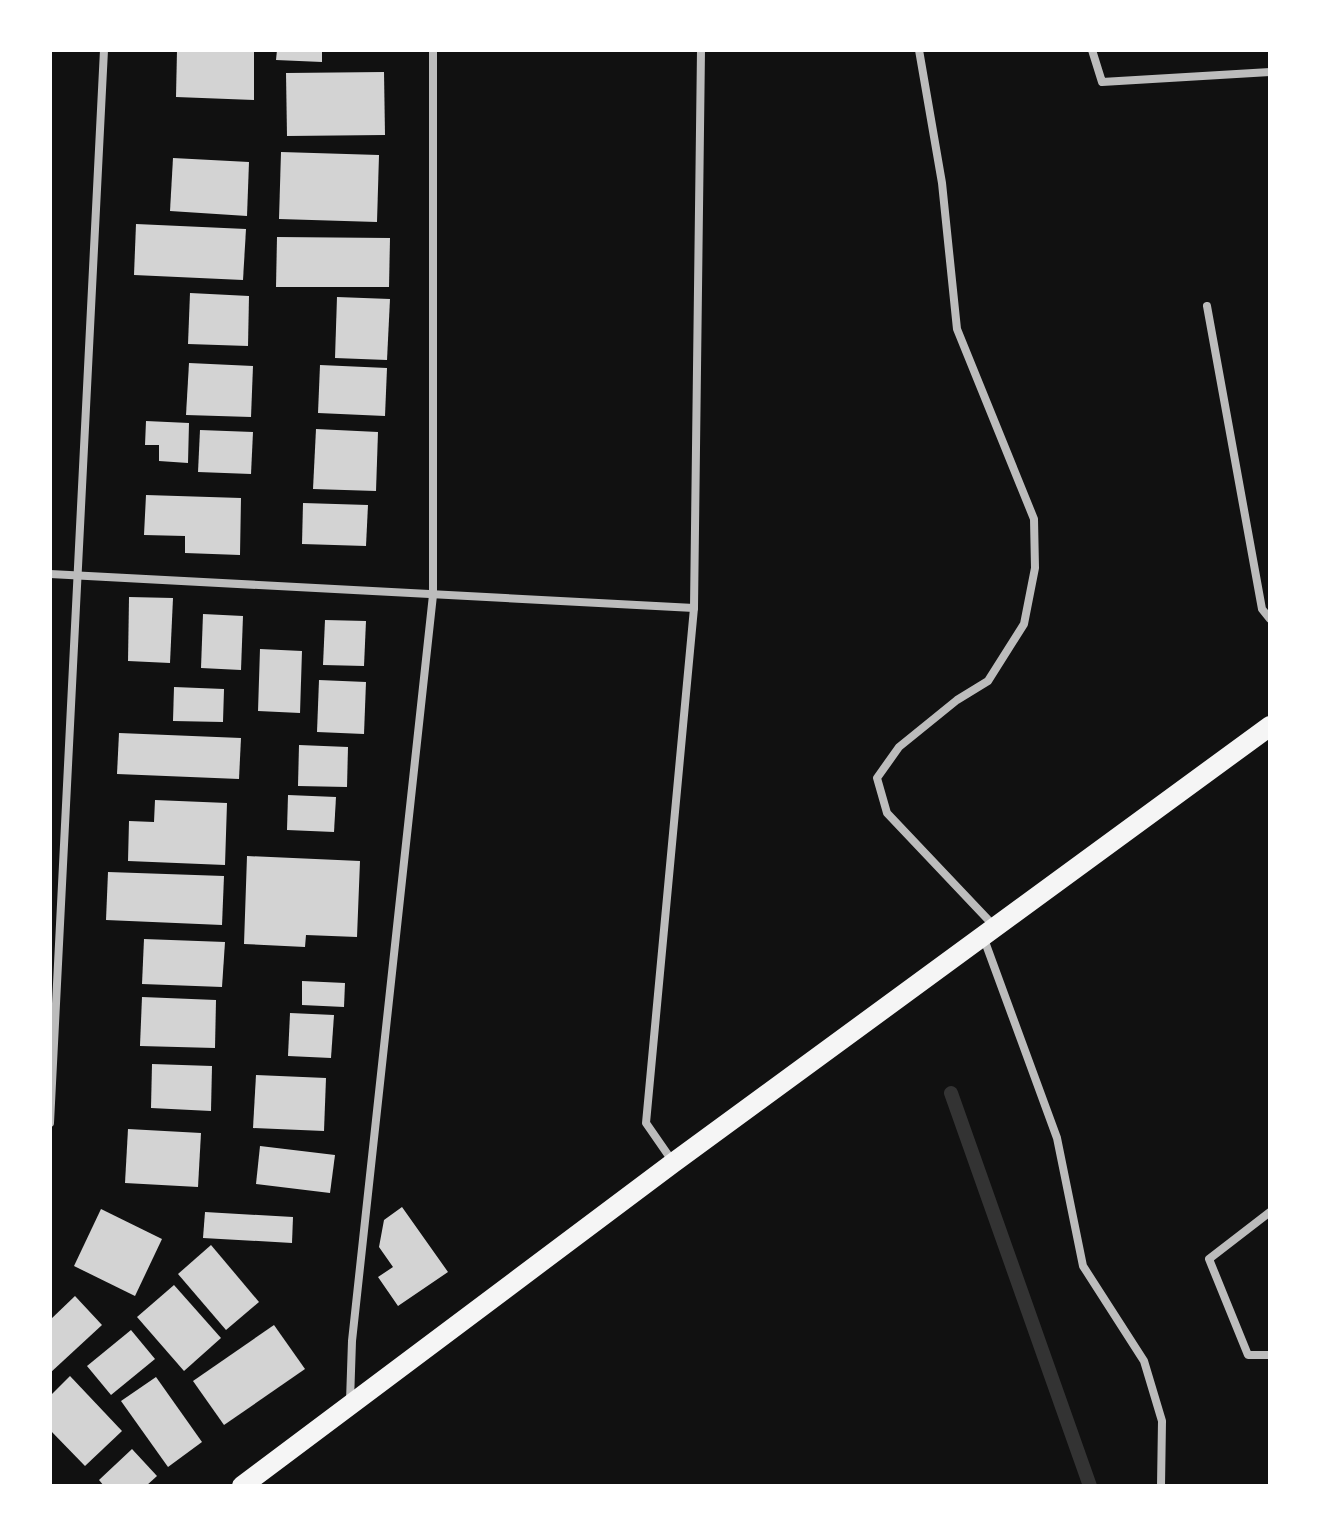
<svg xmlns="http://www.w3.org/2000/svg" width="1320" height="1536" font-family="Overpass,sans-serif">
	<rect width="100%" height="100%" fill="#111"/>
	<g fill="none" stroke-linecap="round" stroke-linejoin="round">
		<polyline stroke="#333" stroke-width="14" points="951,1093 1090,1486"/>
	</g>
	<g fill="#d3d3d3">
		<polygon points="177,50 254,50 254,100 176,97"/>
		<polygon points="277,50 322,50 322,62 276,60"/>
		<polygon points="384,72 385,135 287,136 286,73"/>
		<polygon points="281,152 379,155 377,222 279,219"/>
		<polygon points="173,158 249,162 247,216 170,211"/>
		<polygon points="136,224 246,229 243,280 134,275"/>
		<polygon points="277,237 390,238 389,287 276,287"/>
		<polygon points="190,293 249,296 248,346 188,344"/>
		<polygon points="337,297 390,299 387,360 335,358"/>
		<polygon points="189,363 253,366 251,417 186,415"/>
		<polygon points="320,365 387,368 385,416 318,413"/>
		<polygon points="146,421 189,423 188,463 159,461 159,445 145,445"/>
		<polygon points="316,429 378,432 376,491 313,489"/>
		<polygon points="200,430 253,432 251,474 198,472"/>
		<polygon points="146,495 241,498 240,555 185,553 185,536 144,535"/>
		<polygon points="303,503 368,505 366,546 302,544"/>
		<polygon points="129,597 173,598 170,663 128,661"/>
		<polygon points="203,614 243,616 241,670 201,668"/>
		<polygon points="325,620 366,621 364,666 323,665"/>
		<polygon points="260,649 302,651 300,713 258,711"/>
		<polygon points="319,680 366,682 364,734 317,732"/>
		<polygon points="174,687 224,689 223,722 173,721"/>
		<polygon points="119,733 241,738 239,779 117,774"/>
		<polygon points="299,745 348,747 347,787 298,786"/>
		<polygon points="288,795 336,797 334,832 287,830"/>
		<polygon points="155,800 227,803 225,865 128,861 129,821 154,822"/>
		<polygon points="247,856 360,861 357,937 306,935 305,947 244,944"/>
		<polygon points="108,872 224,876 222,925 106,920"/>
		<polygon points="144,939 225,942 222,987 142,984"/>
		<polygon points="302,981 345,983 344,1007 302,1005"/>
		<polygon points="142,997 216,1000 215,1048 140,1046"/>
		<polygon points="290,1013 334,1015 331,1058 288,1056"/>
		<polygon points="152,1064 212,1066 211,1111 151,1108"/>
		<polygon points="256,1075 326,1078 324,1131 253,1128"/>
		<polygon points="128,1129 201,1133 198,1187 125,1183"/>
		<polygon points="260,1146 335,1155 330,1193 256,1184"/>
		<polygon points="402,1207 448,1272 398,1306 378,1277 393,1267 379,1247 384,1220"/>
		<polygon points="101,1209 162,1239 135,1296 74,1266"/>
		<polygon points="205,1212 293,1217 292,1243 203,1238"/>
		<polygon points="211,1245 259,1302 226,1330 178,1274"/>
		<polygon points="174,1285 221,1338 184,1371 137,1317"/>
		<polygon points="75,1296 102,1325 50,1373 50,1320"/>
		<polygon points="274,1325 305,1369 224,1425 193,1381"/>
		<polygon points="131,1330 155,1359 111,1395 87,1366"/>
		<polygon points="70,1376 122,1431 85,1466 50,1430 50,1396"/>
		<polygon points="156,1377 202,1442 168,1467 121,1401"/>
		<polygon points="132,1449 157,1476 146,1486 104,1486 99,1480"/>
	</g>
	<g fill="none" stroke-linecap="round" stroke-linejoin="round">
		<g stroke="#bcbcbc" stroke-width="8">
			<polyline points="919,50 942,183 957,329 1034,519 1035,568 1024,624 988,681 957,700 899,747 877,778 887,813 995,927"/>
			<polyline points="1092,50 1102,82 1270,72"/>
			<polyline points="1207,306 1262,609 1270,619"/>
			<polyline points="50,574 694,608"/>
			<polyline points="984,939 1057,1138 1083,1266 1144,1361 1162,1421 1161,1486"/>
			<polyline points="50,1123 104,50"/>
			<polyline points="673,1162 646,1123 694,608 701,50"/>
			<polyline points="1270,1212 1209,1259 1248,1355 1270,1355"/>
			<polyline points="350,1401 352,1341 433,595 433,50"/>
		</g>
		<polyline stroke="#f5f5f5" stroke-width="20" points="242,1486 673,1163 1270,726"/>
	</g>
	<rect width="1320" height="1536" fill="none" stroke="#ffffff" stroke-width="104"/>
</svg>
